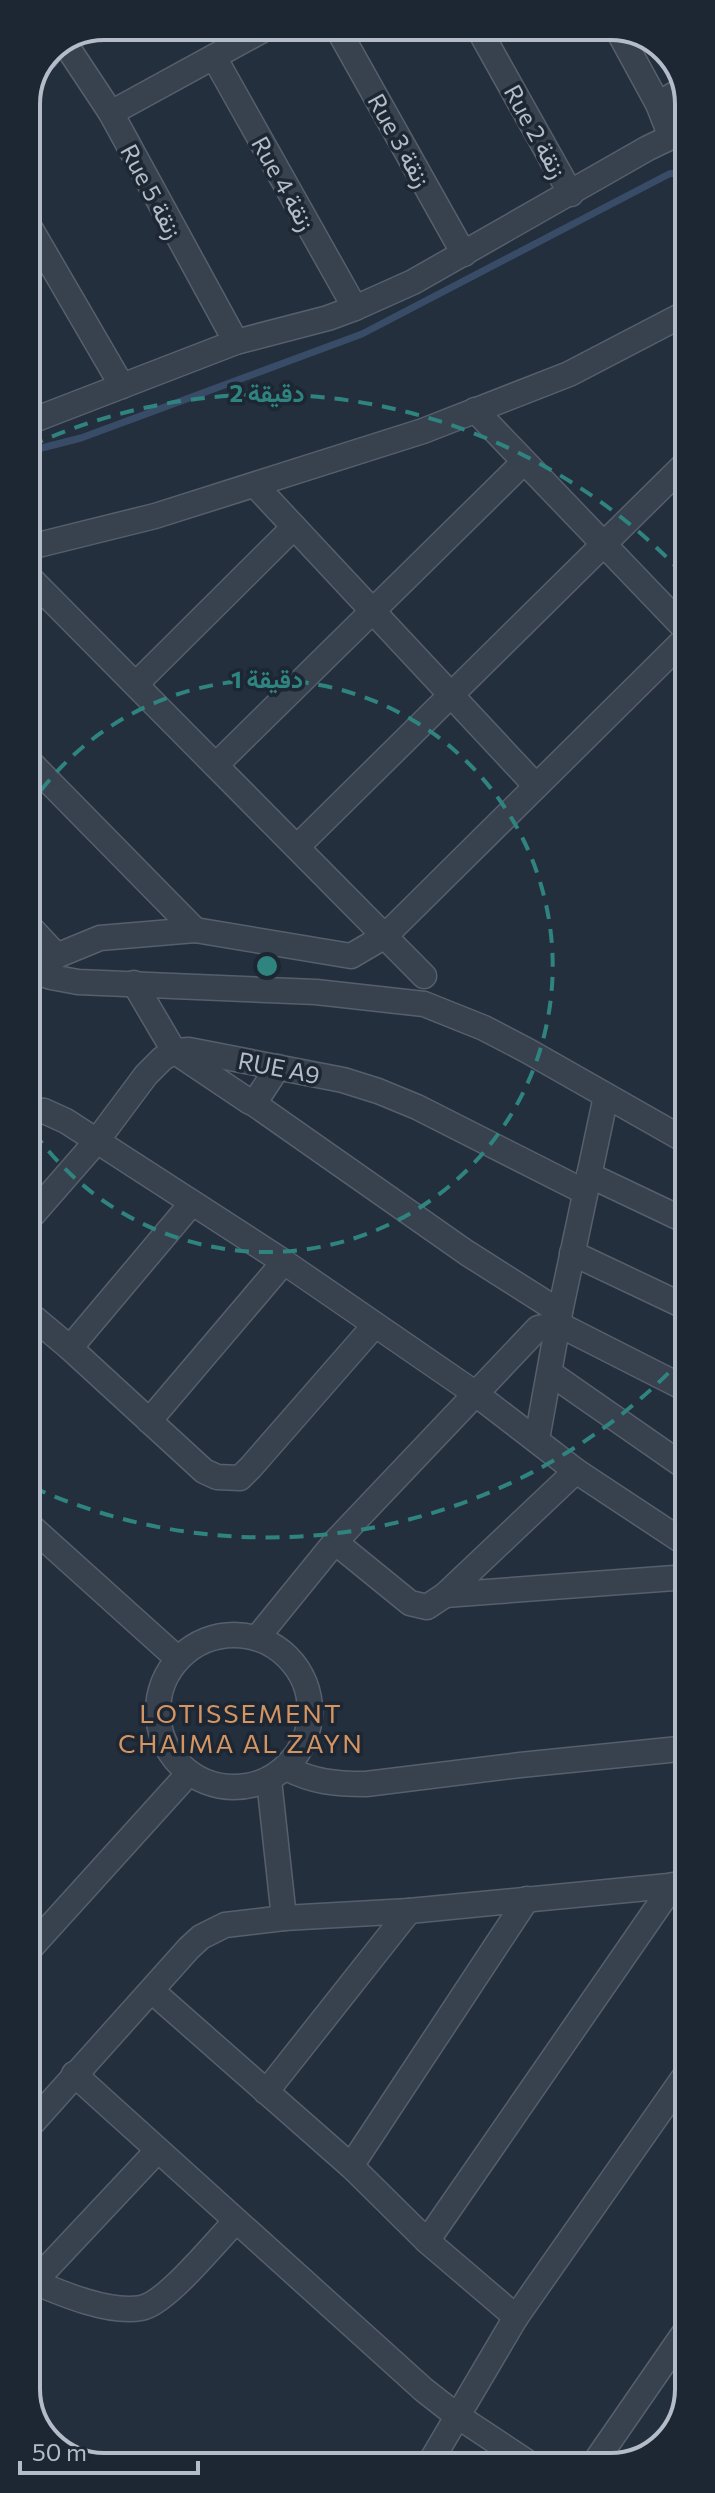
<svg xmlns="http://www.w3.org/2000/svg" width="715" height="2493" font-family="Commissioner,Vazirmatn,sans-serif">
	<rect width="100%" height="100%" fill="#242f3e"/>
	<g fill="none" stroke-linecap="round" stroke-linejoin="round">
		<polyline stroke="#394c67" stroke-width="7" points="26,452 81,438 362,334 669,174 687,171"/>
		<g stroke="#565f6c" stroke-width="27">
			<g id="minor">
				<polyline points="336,26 464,254"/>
				<polyline points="477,26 571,194"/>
				<polyline points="616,27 658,104 671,137"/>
				<polyline points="64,42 111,113 236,342"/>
				<polyline points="46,57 54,46"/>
				<polyline points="214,57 355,308"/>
				<polyline points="658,104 687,87"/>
				<polyline points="111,113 270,26"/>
				<polyline points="26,221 122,386"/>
				<polyline points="475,410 688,632"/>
				<polyline points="26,423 236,342 328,318 355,308 413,282 648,148 671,137 687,134"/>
				<polyline points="255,485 536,786"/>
				<polyline points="26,548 155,516 423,431 569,374 688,312"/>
				<polyline points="26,574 424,976"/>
				<polyline points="136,684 294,527"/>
				<polyline points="26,758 195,930"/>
				<polyline points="216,765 524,462"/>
				<polyline points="297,847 688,461"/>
				<polyline points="27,924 57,956"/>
				<polyline points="27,968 100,938 195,930 351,956 385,936 688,636"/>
				<polyline points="27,968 51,977 78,982 316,992 424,1004 484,1028 528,1051 688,1142"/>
				<polyline points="134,983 174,1051 250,1102 257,1099 278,1067"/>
				<polyline points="253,1103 467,1253 560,1312"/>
				<polyline points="27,1109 44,1111 66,1121 284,1262 476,1394 576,1471 688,1545"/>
				<polyline points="589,1175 688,1222"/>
				<polyline points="27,1221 96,1142 146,1075 162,1059 174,1051 189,1050 343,1080 378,1091 417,1107 585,1192"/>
				<polyline points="572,1253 688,1308"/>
				<polyline points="27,1312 70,1348 204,1471 217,1477 240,1478 251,1467 374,1326"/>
				<polyline points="70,1348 192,1203"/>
				<polyline points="550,1373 688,1469"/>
				<polyline points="149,1421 284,1262"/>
				<polyline points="537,1439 560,1312 606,1096"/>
				<polyline points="576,1471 445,1595 688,1577"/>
				<polyline points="27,1523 178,1659"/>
				<polyline points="335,1542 410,1603 427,1607 445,1595"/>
				<circle cx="234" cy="1711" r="76"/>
				<polyline points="257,1638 335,1542 538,1328 558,1324 688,1390"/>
				<path d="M286 1768C314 1782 334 1784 366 1784L520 1765 689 1748"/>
				<polyline points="269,1780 284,1918"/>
				<polyline points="27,1952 189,1773"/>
				<polyline points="152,1991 351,2166 427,2241 516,2317"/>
				<polyline points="74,2074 424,2390 456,2415 533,2466"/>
				<polyline points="266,2092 409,1911"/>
				<polyline points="27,2129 189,1948 201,1937 225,1925 284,1918 409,1911 689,1884"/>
				<polyline points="351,2166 527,1899"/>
				<polyline points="427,2241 673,1885"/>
				<path d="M27 2279C58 2292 108 2314 141 2308 166 2304 216 2241 236 2221"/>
				<polyline points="34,2282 157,2151"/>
				<polyline points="593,2465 689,2326"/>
				<polyline points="428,2466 516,2317 689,2070"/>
			</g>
		</g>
		<use href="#minor" stroke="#38414e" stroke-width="24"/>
	</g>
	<g fill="none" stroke="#308480" stroke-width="4" stroke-dasharray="14 10">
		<path d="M27 810A286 286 0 1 1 27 1122"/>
		<path d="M685 1356A572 572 0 0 1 30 1486M30 446A572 572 0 0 1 685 576"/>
	</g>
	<g text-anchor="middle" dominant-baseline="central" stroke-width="7" stroke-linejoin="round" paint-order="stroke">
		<g font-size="24" fill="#b4bcc9" stroke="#1d2633">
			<text transform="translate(536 131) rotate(61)">Rue 2 زنقة</text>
			<text transform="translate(400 140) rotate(61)">Rue 3 زنقة</text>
			<text transform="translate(284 183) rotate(61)">Rue 4 زنقة</text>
			<text transform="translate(152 191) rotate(62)">Rue 5 زنقة</text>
			<text transform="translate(279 1067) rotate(11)">RUE A9</text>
		</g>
		<g font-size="26" letter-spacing="2" fill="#d59563" stroke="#1d2633">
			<text x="241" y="1712">LOTISSEMENT<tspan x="241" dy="30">CHAIMA AL ZAYN</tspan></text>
		</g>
	</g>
	<path d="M0 0H715V2493H0ZM104 40H611A64 64 0 0 1 675 104V2389A64 64 0 0 1 611 2453H104A64 64 0 0 1 40 2389V104A64 64 0 0 1 104 40Z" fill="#1d2633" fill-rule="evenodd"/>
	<path fill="none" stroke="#b4bcc9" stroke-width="4" d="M104 40H611A64 64 0 0 1 675 104V2389A64 64 0 0 1 611 2453H104A64 64 0 0 1 40 2389V104A64 64 0 0 1 104 40Z"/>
	<circle cx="267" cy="966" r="12" fill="#308480" stroke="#1d2633" stroke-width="4"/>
	<g font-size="24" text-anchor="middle" font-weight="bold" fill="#308480" stroke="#1d2633" stroke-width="7" stroke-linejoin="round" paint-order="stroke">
		<text x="267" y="402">2 دقيقة</text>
		<text x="267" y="688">1 دقيقة</text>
	</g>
	<path d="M20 2461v12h178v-12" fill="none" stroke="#b4bcc9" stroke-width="4"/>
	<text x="32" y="2461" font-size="24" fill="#b4bcc9" stroke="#1d2633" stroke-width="6" paint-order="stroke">50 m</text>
</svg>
